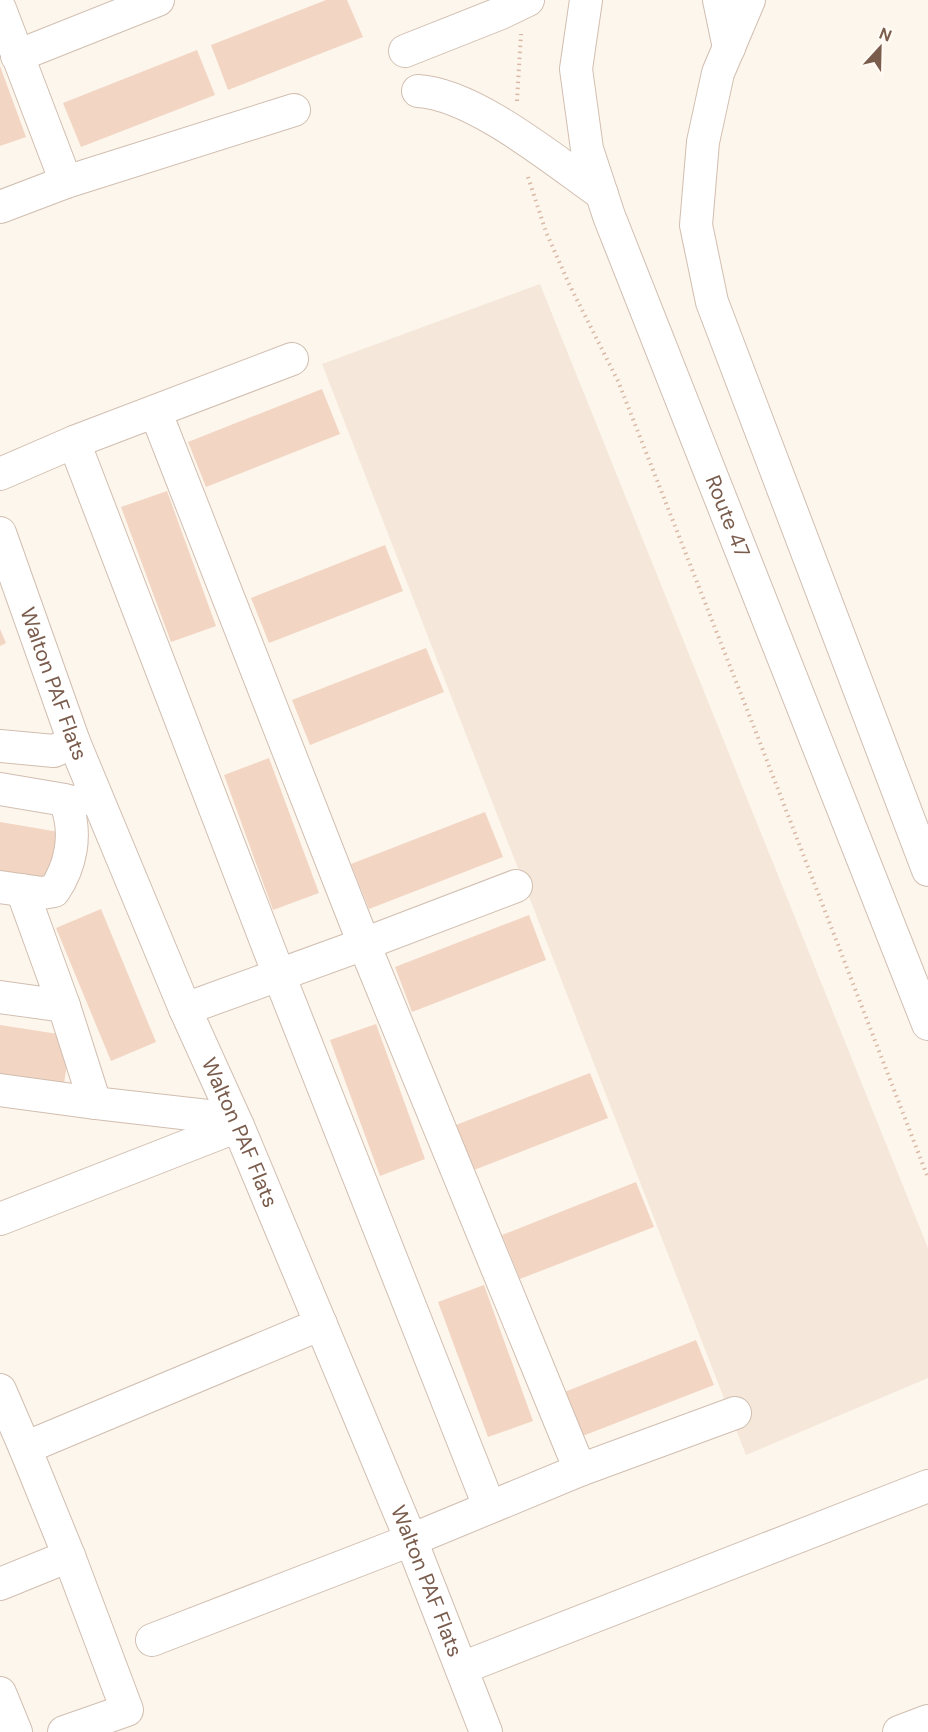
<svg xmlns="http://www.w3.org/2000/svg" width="928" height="1732" font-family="'DM Sans',sans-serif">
	<rect width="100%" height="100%" fill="#fdf6ec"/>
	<polygon fill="#f5e8da" points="540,284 928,1248 928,1378 746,1455 322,364"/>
	<g fill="#f3d5c3">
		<polygon points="326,0 347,0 363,37 228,90 211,45"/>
		<polygon points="197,50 215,95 81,147 63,103"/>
		<polygon points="0,66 26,137 0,146"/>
		<polygon points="322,389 340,434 206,487 188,442"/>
		<polygon points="167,491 216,626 171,642 121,507"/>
		<polygon points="385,545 403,591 269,643 251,598"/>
		<polygon points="0,629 6,643 0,646"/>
		<polygon points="426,648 444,692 310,745 292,700"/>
		<polygon points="269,758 319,893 273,910 224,775"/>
		<polygon points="485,812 503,857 369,909 351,864"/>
		<polygon points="0,822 59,832 52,879 0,871"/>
		<polygon points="101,909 156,1042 111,1061 56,928"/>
		<polygon points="529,915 546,960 412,1012 395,967"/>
		<polygon points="376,1024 425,1159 380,1176 330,1040"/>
		<polygon points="0,1025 71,1036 64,1084 0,1074"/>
		<polygon points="590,1073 608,1118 474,1170 456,1125"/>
		<polygon points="636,1182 654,1227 520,1279 502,1235"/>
		<polygon points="484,1285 533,1421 488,1437 438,1302"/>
		<polygon points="696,1340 714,1385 580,1437 562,1393"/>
	</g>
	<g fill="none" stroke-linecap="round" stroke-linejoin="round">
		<g stroke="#d1beb0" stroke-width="34">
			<g id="minor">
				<path id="s1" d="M586 0 576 69 587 149 609 216 928 1024"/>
				<polyline points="719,0 729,48"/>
				<polyline points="749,0 718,73 703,142 696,225 712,302 928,870"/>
				<polyline points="0,9 66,182"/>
				<polyline points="405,51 501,13 528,0"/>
				<polyline points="17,56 158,0"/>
				<path d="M418 91C474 94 555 161 602 194"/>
				<polyline points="0,207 66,182 294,110"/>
				<polyline points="156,413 364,944 580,1470"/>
				<polyline points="74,442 279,975 489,1506"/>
				<polyline points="0,474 74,442 292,359"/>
				<path id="s2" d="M0 533 74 742 185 1009 238 1126 411 1540 486 1732"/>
				<polyline points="0,746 54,751 74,742"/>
				<polyline points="0,789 65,800 67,806 85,798"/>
				<path d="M0 887 42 893 54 891C71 866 77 835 67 806"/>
				<polyline points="0,997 64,1006 22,890"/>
				<polyline points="64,1006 95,1103"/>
				<polyline points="185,1009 364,944 516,886"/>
				<polyline points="0,1090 95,1103 234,1119"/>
				<polyline points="0,1219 238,1126"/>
				<polyline points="0,1390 25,1448 321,1324"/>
				<polyline points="0,1584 69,1556 25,1448"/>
				<polyline points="152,1640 411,1540 580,1470 735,1413"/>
				<polyline points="462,1668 928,1486"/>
				<polyline points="0,1693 16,1732"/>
				<polyline points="64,1732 127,1710 69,1556"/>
				<polyline points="899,1732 928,1721"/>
			</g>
		</g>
		<g stroke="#d9b8a5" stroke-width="4" stroke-dasharray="1.5 4.5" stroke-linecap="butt">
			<polyline points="517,101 521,34"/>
			<polyline points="528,177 546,232 569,284 618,381 759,740 928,1178"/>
		</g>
		<use href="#minor" stroke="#fff" stroke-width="32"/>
	</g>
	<g text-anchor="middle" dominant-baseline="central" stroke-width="6" stroke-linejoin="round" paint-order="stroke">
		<g font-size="21" fill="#7a5c4d" stroke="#fffaf3">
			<text stroke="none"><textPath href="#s1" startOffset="544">Route 47</textPath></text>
			<text stroke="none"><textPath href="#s2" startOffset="160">Walton PAF Flats</textPath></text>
			<text stroke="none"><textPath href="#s2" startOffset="646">Walton PAF Flats</textPath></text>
			<text stroke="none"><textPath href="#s2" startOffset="1132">Walton PAF Flats</textPath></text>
		</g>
	</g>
	<g transform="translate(880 48) rotate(22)" stroke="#fffaf3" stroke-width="4.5" paint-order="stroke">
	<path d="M0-4.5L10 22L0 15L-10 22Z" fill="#7a5c4d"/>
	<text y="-9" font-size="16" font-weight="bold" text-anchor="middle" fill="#7a5c4d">N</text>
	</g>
</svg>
